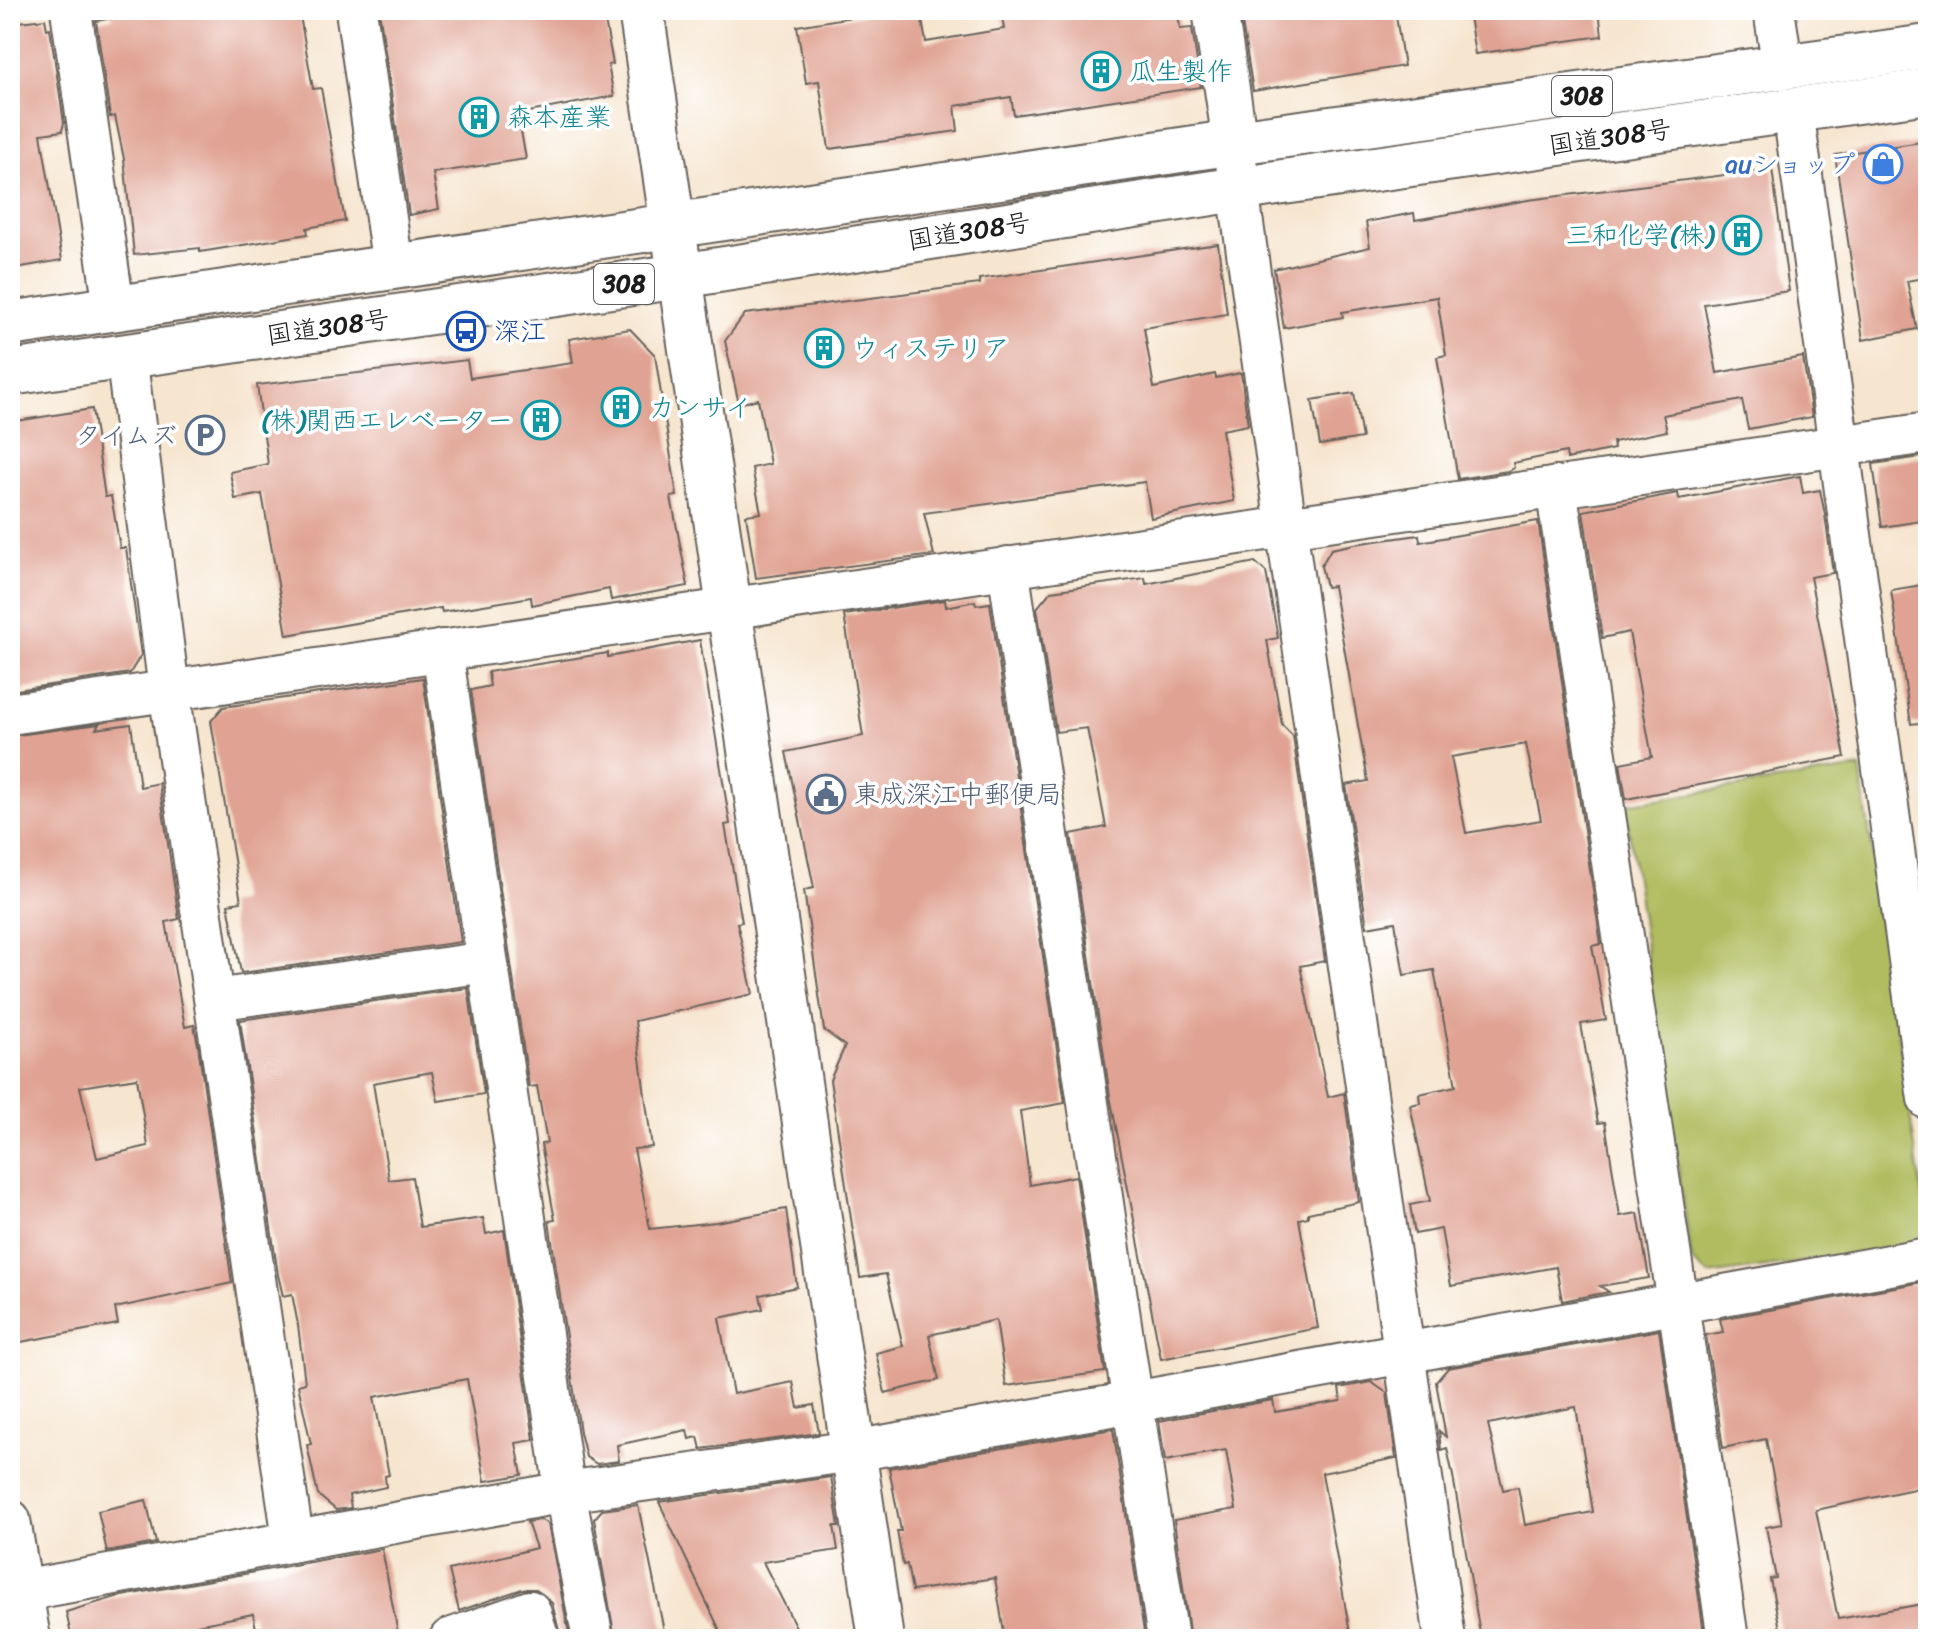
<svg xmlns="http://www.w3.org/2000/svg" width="1938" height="1649" font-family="Sriracha,'Klee One',sans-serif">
	<rect width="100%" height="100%" fill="#fff"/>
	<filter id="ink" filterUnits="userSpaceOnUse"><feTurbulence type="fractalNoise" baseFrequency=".0125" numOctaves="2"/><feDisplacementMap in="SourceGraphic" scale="16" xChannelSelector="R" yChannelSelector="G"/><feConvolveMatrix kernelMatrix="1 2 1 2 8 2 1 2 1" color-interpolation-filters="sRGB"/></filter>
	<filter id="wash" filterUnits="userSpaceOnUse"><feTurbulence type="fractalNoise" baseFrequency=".006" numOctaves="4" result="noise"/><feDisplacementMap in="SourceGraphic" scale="32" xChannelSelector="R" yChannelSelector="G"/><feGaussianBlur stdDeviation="1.8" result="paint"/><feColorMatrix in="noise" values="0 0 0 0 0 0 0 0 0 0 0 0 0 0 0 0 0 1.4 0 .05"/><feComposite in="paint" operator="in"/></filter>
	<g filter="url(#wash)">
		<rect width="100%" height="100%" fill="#f6e5cf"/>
		<polygon fill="#b0bc5e" stroke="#666c3d" stroke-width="2" points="1860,768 1928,1238 1923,1245 1709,1275 1692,1261 1625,804"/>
		<g id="blocks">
			<g fill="#e0a393" fill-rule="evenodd">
				<polygon points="111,10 299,10 313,89 321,88 345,221 307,228 308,234 255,243 200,252 200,248 134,255 124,159 115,116 110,117 96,21 113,18"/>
				<polygon points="379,10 603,10 613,64 608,65 614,96 518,114 526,159 433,173 439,209 409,215"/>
				<polygon points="894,10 920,10 926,42 1004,29 1001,10 1178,10 1180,29 1192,28 1201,87 1014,115 1011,97 955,106 958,131 829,149 819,81 806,83 797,26"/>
				<polygon points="1240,10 1395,10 1404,66 1253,91"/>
				<polygon points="1468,10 1599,10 1602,36 1475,54"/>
				<polygon points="45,19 47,29 50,28 64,123 62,131 41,134 62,260 10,269 10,23"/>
				<polygon points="1928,141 1928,277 1907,281 1917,329 1863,340 1835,155"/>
				<polygon points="1772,169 1789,291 1704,304 1717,373 1803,357 1812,417 1748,429 1742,400 1663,415 1667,431 1613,442 1614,449 1567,459 1566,452 1513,463 1514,468 1508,471 1458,479 1437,357 1446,355 1437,297 1342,312 1343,317 1284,328 1274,269 1370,247 1366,222 1414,213 1415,220 1528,200"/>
				<polygon points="1218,244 1227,314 1144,328 1154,388 1215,374 1216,378 1241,373 1248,425 1222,430 1234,501 1151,518 1145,482 924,513 934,555 756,578 746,515 761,513 752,468 770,464 758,399 739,404 725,341 745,314 980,284 979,279"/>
				<polygon points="630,329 655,355 677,496 671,497 688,586 611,600 609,589 532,605 531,597 442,612 441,608 287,635 262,494 235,499 230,472 268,464 257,385 467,360 470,378 573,363 569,339"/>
				<polygon points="1354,393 1362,438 1320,445 1312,400"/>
				<polygon points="92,409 105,497 111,496 120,548 126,548 141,655 130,673 10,691 10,422"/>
				<polygon points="1928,456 1928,520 1882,527 1873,464"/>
				<polygon points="1800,476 1803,493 1820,490 1825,515 1833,573 1810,577 1845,757 1626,799 1620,763 1652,757 1629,632 1602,638 1583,511 1678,493 1679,499"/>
				<path d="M1538 521 1601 944 1592 946 1606 1020 1581 1024 1598 1123 1605 1122 1620 1216 1638 1213 1649 1278 1600 1286 1609 1292 1562 1301 1556 1267 1451 1286 1441 1229 1415 1234 1410 1205 1430 1201 1410 1105 1420 1103 1419 1094 1456 1086 1434 970 1404 975 1395 922 1367 927 1346 785 1368 781 1333 586 1326 587 1321 566 1331 549 1355 544 1419 535 1420 542ZM1526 744 1541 820 1466 833 1451 757Z"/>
				<polygon points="1255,562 1266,572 1278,638 1267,640 1282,725 1293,736 1325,961 1300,966 1328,1097 1344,1093 1359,1202 1308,1213 1308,1217 1299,1219 1318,1328 1161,1359 1110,1096 1071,834 1106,827 1087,728 1056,732 1037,608 1051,591 1145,578 1146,584"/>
				<polygon points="1928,584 1928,722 1911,724 1891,590"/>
				<polygon points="945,600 946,607 975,601 976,605 990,603 1065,1103 1020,1111 1030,1185 1076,1176 1105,1372 1006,1386 996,1320 929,1335 939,1380 885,1393 876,1353 903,1346 886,1274 860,1278 830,1080 845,1046 824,1030 804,890 814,888 786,752 863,736 844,615"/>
				<polygon points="700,640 730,824 725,825 742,922 737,923 753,994 635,1021 652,1147 634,1149 650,1229 716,1222 786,1209 797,1287 760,1295 763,1309 719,1318 733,1394 793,1382 798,1408 814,1405 819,1433 701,1449 698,1437 689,1439 687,1430 617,1445 619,1461 597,1464 586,1457 580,1432 549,1221 555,1220 541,1144 547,1143 537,1086 529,1087 471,690 490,686 488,672 608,653 608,657"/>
				<polygon points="423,678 461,942 241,973 228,904 241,902 211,721 223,707"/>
				<path d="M99 724 96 729 131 724 140 787 159 783 179 919 166 922 185 1027 194 1025 198 1045 232 1283 115 1308 118 1324 10 1344V736ZM137 1078 148 1146 97 1158 80 1087Z"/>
				<polygon points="468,988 484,1094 438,1101 432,1072 373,1083 389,1180 412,1177 420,1227 483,1218 486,1234 504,1230 534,1440 516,1443 522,1475 485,1481 467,1379 374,1397 389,1475 385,1476 386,1487 349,1495 351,1508 336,1510 318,1495 307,1445 311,1444 298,1385 305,1383 298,1325 292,1294 283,1296 278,1275 240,1020"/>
				<polygon points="1928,1281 1928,1486 1816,1510 1838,1619 1928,1603 1928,1639 1782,1639 1770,1579 1776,1578 1766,1527 1782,1524 1766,1439 1723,1448 1706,1335 1723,1332 1720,1319"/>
				<path d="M1659 1330 1705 1639H1481L1453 1476 1447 1448 1441 1450 1439 1431 1446 1437 1436 1382 1448 1368ZM1576 1407 1593 1512 1525 1525 1518 1487 1503 1490 1488 1424Z"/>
				<polygon points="1371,1382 1387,1393 1396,1458 1322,1473 1351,1639 1190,1639 1174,1520 1236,1509 1226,1450 1165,1461 1159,1421 1273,1400 1275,1412 1341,1401 1339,1388"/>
				<polygon points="1113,1429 1145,1639 1005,1639 995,1578 912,1591 907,1564 903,1565 897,1531 901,1531 889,1468"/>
				<polygon points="831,1477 839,1526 834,1526 838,1550 763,1562 802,1639 724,1639 659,1502"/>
				<polygon points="146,1500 156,1543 107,1552 98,1511"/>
				<polygon points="638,1505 664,1631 615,1639 594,1519 602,1510"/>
				<polygon points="541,1520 548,1524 570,1639 561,1639 552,1603 535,1589 522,1589 459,1611 449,1570 536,1548 527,1522"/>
				<polygon points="382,1549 399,1639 258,1639 253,1614 197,1625 200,1639 72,1639 66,1612 116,1597"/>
			</g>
		</g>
	</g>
	<g filter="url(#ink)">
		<use href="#blocks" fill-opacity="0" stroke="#68625b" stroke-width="2"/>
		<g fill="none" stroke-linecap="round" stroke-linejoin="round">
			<g stroke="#68625b" stroke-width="44">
				<g id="street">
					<polyline points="71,10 114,308"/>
					<polyline points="356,10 393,267"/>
					<polyline points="1774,10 1783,69"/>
					<polyline points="1793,110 1928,1099"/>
					<polyline points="1235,142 1238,189 1445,1639"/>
					<polyline points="126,355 169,690 293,1539"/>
					<polyline points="1556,487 1728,1639"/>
					<polyline points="1008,567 1168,1639"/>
					<polyline points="442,650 565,1492 593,1639"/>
					<polyline points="10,714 1928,433"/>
					<polyline points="215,1000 487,962"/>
					<polyline points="10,1520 30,1639"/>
					<polyline points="10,1593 565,1492 853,1451 1134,1402 1928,1258"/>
					<polyline points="450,1639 530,1611 539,1639"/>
				</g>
			</g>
			<g stroke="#68625b" stroke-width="48">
				<g id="secondary">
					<polyline points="641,10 881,1639"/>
					<polyline points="1215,10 1235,142"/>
				</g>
			</g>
			<g stroke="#68625b" stroke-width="48">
				<g id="highway">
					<polyline points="10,324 1235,142 1928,47"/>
					<polyline points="10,373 680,276 1283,182 1928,91"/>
				</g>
			</g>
			<use href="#street" stroke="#fff" stroke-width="40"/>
			<use href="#secondary" stroke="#fff" stroke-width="44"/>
			<use href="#highway" stroke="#fff" stroke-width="44"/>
		</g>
	</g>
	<defs>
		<g id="building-ring" transform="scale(2)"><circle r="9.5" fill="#fff" stroke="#0f9aa8" stroke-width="1.5"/><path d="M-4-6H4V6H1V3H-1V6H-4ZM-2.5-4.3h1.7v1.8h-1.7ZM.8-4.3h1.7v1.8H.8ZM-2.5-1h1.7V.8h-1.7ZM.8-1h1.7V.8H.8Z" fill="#0f9aa8"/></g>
		<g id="shop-ring" transform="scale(2)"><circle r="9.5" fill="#fff" stroke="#3f7fe0" stroke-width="1.5"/><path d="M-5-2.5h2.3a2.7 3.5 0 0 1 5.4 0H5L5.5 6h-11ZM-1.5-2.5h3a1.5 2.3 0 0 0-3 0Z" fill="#3f7fe0"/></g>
		<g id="bus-ring" transform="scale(2)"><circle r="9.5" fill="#fff" stroke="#1a4fb4" stroke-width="1.5"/><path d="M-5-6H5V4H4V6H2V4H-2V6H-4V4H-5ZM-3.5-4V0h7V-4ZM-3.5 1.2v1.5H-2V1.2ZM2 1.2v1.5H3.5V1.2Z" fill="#1a4fb4"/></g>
		<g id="parking-ring" transform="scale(2)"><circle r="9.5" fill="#fff" stroke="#5c6f8a" stroke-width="1.5"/><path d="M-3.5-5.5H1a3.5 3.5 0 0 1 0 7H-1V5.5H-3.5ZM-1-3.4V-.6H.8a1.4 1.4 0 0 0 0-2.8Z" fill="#5c6f8a"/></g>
		<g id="civic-ring" transform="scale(2)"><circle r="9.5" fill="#fff" stroke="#5c6f8a" stroke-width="1.5"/><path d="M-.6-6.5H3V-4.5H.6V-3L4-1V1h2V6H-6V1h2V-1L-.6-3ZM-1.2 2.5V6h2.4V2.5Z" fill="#5c6f8a"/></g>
	</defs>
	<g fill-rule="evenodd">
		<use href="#building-ring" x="1101" y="71"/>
		<use href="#building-ring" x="479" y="117"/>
		<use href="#shop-ring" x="1883" y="164"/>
		<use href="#building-ring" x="1742" y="235"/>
		<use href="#bus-ring" x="466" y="331"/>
		<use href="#building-ring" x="824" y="348"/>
		<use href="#building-ring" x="621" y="407"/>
		<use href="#building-ring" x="541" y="420"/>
		<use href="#parking-ring" x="205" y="435"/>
		<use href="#civic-ring" x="826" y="794"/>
	</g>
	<g text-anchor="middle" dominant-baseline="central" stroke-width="7" stroke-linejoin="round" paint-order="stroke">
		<g fill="#fff" stroke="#606060" stroke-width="2">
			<rect x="1552" y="76" width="60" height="40" rx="6"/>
			<rect x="594" y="264" width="60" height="40" rx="6"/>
		</g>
		<g font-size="24" font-weight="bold" fill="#1c1c1c">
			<text x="1582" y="96">308</text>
			<text x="624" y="284">308</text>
		</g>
		<g font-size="26" fill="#0d838f" stroke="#fff" text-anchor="start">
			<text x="1129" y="71">瓜生製作</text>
			<text x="507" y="117">森本産業</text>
			<text x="1714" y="235" text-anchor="end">三和化学(株)</text>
			<text x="852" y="348">ウィステリア</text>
			<text x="649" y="407">カンサイ</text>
			<text x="513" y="420" text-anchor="end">(株)関西エレベーター</text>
		</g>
		<g font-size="26" fill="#1c1c1c" stroke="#fff">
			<text transform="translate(1610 137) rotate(-8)">国道308号</text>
			<text transform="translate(969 231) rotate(-9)">国道308号</text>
			<text transform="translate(328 327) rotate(-8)">国道308号</text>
		</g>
		<g font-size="26" fill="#366cbe" stroke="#fff" text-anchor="end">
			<text x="1855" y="164">auショップ</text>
		</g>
		<g font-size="26" fill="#164399" stroke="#fff" text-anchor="start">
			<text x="494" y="331">深江</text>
		</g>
		<g font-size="26" fill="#4e5e75" stroke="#fff" text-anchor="end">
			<text x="177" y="435">タイムズ</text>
			<text x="854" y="794" text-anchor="start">東成深江中郵便局</text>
		</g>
	</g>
	<rect width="1938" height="1649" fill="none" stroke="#fff" stroke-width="40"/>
</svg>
